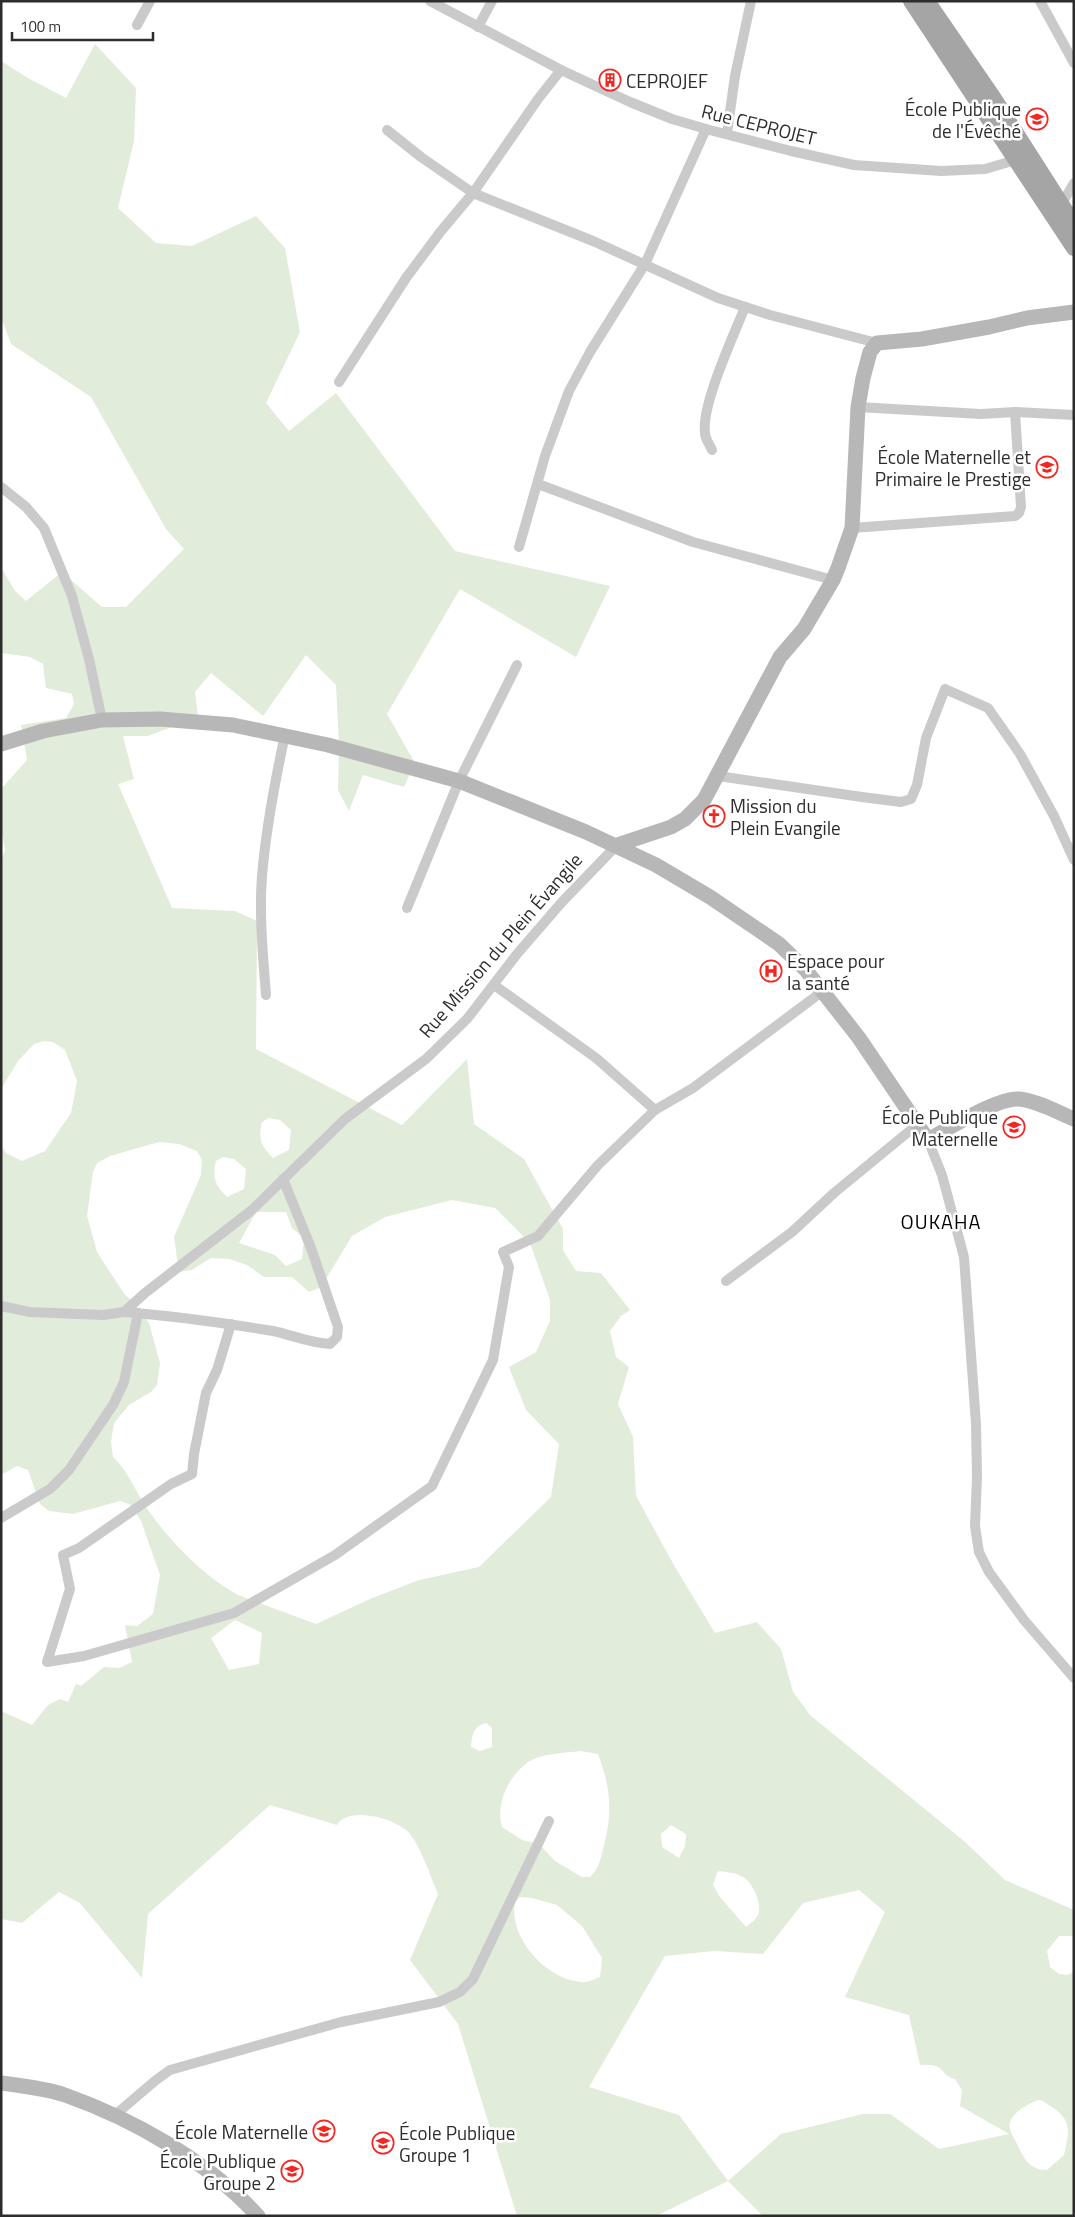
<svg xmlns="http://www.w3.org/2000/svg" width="1075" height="2217" font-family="'Titillium Web',sans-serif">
	<rect width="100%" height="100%" fill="#fff"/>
	<path fill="#e2ecda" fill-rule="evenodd" d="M95 44 136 88 134 141 118 208 156 243 192 246 256 216 285 248 300 332 266 403 289 431 336 393 455 551 610 586 576 657 460 589 387 714 415 763 404 787 363 775 349 811 338 790 339 745 336 685 306 655 263 716 211 673 195 692 198 717 148 736H123L134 779 118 784 172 908 235 911 257 921 256 1049 402 1125 467 1059 474 1124 524 1159 563 1229V1250L576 1271 601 1273 630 1310 621 1316 610 1331 616 1357 629 1367 618 1404 633 1437 636 1496 675 1567 715 1633 757 1622 781 1649 793 1692 810 1715 964 1841 1005 1880 1074 1910V1936H1059L1047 1951 1050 1967 1059 1974 1068 1975 1074 1971V2216H763L728 2181 656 2216H517L458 2024 410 1960 438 1894C430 1876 422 1849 410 1834 398 1819 349 1805 337 1825L270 1805 148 1914 142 1978 80 1903 59 1892 22 1923 1 1919V1711L32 1725 48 1705 60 1699 68 1702 76 1684 81 1686 104 1667 119 1668 132 1662 125 1625 137 1626 153 1614 160 1575 141 1521 131 1505 120 1501 73 1514 49 1511 40 1504 28 1470 17 1466 1 1475V1146L6 1153 22 1161 45 1151 71 1113 77 1081 65 1050 53 1042 44 1041 34 1044 18 1061 1 1089V861L5 850 1 826V789L27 760 21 725 66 718 74 704 72 694 46 688 43 664 30 657 1 653V567L15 591 26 601 62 572 102 607H126L184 549 166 529 91 397 11 344 1 317V61L28 78 66 98ZM269 1118 280 1120 291 1130 289 1150 273 1158C261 1146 258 1139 262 1122ZM159 1142 179 1144 197 1151 202 1160 201 1175 174 1237 179 1272 192 1270 211 1258 229 1259 247 1265 264 1277H292L309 1292 321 1287 352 1236 385 1217 452 1200 495 1208 530 1243 550 1300V1321L536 1352 509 1367 526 1410 559 1444 551 1497 479 1567 419 1580 370 1599 316 1624 238 1595C203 1576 164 1536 143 1502 133 1486 127 1470 113 1457L111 1442 114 1423 129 1405 151 1392 157 1385 160 1363 149 1323 133 1301 125 1295 97 1252 87 1216 93 1172 97 1163 110 1156ZM223 1157 234 1159 246 1169 244 1189 227 1197C215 1185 212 1178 216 1161ZM256 1212H286L292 1228 304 1238 302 1259 286 1266 275 1255 239 1243ZM235 1620 262 1633 259 1664 229 1670 211 1638ZM486 1723 492 1728V1747L480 1751 471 1747C472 1736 473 1726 486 1723ZM581 1751 598 1754C611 1789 613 1813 603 1849 600 1861 599 1868 590 1877H582L555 1861 539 1844 522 1840 502 1827C495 1805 509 1775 528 1762 542 1753 565 1753 581 1751ZM671 1825 686 1834 685 1846 679 1858 662 1847 661 1834ZM719 1871C727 1872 736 1873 743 1877 752 1882 761 1901 759 1912 757 1919 751 1923 746 1927L720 1897 713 1885 717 1873ZM859 1890 885 1912 845 1997 909 2015 920 2065C948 2063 939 2076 955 2079L962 2090 960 2106 1009 2134 939 2149 890 2114H863L781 2134 728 2181 679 2115 589 2087 665 1956 714 1951 763 1954 803 1903ZM520 1897 532 1898 557 1905 582 1926 602 1958 600 1977C594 1979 587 1983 581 1982 545 1979 508 1937 515 1901ZM1038 2100C1045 2100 1046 2104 1052 2107 1073 2121 1069 2133 1064 2155L1047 2170C1029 2170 1023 2157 1017 2144 1013 2135 1006 2128 1012 2118 1018 2109 1029 2104 1038 2100Z"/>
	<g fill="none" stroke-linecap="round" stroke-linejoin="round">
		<g stroke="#cacaca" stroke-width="10">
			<polyline points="430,1 561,70 630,102 672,119 706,129 791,151 854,165 941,171 985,169 1019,159"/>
			<polyline points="1040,1 1074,63"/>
			<polyline points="137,25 150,1"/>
			<polyline points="478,27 492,1"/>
			<polyline points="387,130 421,157 473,193 593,241 718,298 770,315 877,343"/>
			<polyline points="727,133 735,76 751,1"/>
			<polyline points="1061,205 1074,183"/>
			<polyline points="339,382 406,278 441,231 473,193 538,99 561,70"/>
			<polyline points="858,407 981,414 1015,412 1074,415"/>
			<path d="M712 450C710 445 705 439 705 433 701 405 734 335 745 307"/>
			<polyline points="538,484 693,542 833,580"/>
			<polyline points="1,487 26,507 44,528 72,596 89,659 102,720"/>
			<polyline points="852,528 1015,516 1019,513 1021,507 1015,412"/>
			<polyline points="519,547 545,456 569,391 590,352 645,264 706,129"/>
			<polyline points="718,776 862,797 901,802 911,799 917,785 926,738 945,689 988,708 1020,754 1054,816 1074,860"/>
			<polyline points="407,908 459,781 517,665"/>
			<polyline points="494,985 596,1058 655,1110"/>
			<path d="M266 995C263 955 259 915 262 876 266 828 275 781 285 735"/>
			<polyline points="928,1140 942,1175 964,1257 976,1424 977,1477 975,1526 979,1552 989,1572 1024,1620 1074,1678"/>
			<polyline points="726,1281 792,1232 834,1193 918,1124"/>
			<polyline points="1,1306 30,1312 103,1315 124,1312 145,1293 252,1210 345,1119 426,1059 467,1019 517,954 562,902 617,845"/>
			<path d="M124 1312C175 1316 224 1323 273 1331 292 1335 310 1343 330 1344L337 1337 338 1327 311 1248 283 1179"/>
			<polyline points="231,1324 217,1370 206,1393 194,1454 192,1474 171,1484 79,1548 63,1555 70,1589 47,1662 84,1656 234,1613 335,1555 432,1486 493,1360 509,1267 503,1252 538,1236 598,1165 655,1110 693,1088 823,991"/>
			<polyline points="1,1518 50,1489 69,1470 113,1405 124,1382 138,1313"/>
			<polyline points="115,2115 156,2080 170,2070 341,2022 439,2002 460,1992 473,1979 549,1821"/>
		</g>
		<g stroke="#b7b7b7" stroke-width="15">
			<path d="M1 744 43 731 102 720 160 719 233 725 328 745 459 781 586 832 656 865 710 897 779 944 805 969 859 1038 928 1140C948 1129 998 1097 1019 1099 1038 1101 1057 1112 1074 1119"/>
			<polyline points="617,845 671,827 685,819 704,800 780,657 804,629 833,580 838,568 852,528 858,407 863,378 870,352 877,343 922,339 989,327 1027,318 1074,312"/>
			<path d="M1 2083C23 2086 44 2088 65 2095 133 2119 209 2162 258 2216"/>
		</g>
		<g stroke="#a5a5a5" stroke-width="16">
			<polyline points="911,1 1074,248"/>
			<polyline points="927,1 993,97 1074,224"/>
		</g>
	</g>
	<defs>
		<g id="building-ring" transform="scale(1.125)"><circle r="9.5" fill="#fff" stroke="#f22721" stroke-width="1.5"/><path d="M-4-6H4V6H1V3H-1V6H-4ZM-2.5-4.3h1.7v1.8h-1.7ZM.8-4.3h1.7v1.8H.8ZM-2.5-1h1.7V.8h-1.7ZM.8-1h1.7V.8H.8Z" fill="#f22721"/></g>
		<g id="school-ring" transform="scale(1.125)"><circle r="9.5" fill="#fff" stroke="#f22721" stroke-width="1.5"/><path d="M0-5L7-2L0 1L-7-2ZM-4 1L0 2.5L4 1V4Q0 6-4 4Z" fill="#f22721"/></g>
		<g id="church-ring" transform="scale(1.125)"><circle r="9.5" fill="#fff" stroke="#f22721" stroke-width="1.5"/><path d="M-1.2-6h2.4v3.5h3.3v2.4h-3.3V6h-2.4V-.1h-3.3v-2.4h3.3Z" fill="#f22721"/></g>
		<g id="hospital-ring" transform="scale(1.125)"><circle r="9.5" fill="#fff" stroke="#f22721" stroke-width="1.5"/><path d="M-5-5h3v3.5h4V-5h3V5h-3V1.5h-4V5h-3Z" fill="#f22721"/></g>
	</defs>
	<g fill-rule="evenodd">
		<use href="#building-ring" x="610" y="80"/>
		<use href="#school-ring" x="1037" y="119"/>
		<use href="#school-ring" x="1047" y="467"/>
		<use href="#church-ring" x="714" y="816"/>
		<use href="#hospital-ring" x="771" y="971"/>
		<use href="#school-ring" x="1014" y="1127"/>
		<use href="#school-ring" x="324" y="2131"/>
		<use href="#school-ring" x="383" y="2143"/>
		<use href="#school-ring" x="292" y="2171"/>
	</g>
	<g text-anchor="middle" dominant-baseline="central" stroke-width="5" stroke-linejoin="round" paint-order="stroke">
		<g font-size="19" fill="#2d2d2d" stroke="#fff" text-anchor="end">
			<text x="626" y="80" text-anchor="start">CEPROJEF</text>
			<text x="1021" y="108">École Publique<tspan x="1021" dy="22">de l'Évêché</tspan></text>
			<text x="1031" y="456">École Maternelle et<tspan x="1031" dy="22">Primaire le Prestige</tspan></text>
			<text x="730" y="805" text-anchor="start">Mission du<tspan x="730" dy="22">Plein Evangile</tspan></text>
			<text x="787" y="960" text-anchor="start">Espace pour<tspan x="787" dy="22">la santé</tspan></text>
			<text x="998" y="1116">École Publique<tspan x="998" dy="22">Maternelle</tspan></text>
			<text x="308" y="2131">École Maternelle</text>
			<text x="399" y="2132" text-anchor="start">École Publique<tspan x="399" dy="22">Groupe 1</tspan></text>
			<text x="276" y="2160">École Publique<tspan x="276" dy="22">Groupe 2</tspan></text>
		</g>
		<g font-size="19" fill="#2d2d2d" stroke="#fff">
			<text transform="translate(759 124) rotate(14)">Rue CEPROJET</text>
			<text transform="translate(500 945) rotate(-49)">Rue Mission du Plein Évangile</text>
		</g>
		<g font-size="20" letter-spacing="1" fill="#000" stroke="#fff">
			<text x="941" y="1221">OUKAHA</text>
		</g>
	</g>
	<rect width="1075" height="2217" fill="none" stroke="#2d2d2d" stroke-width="5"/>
	<path d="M12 32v8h141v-8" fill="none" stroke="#2d2d2d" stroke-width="2.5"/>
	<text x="20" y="32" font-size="15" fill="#2d2d2d" stroke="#ffffff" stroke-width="4" paint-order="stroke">100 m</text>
</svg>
